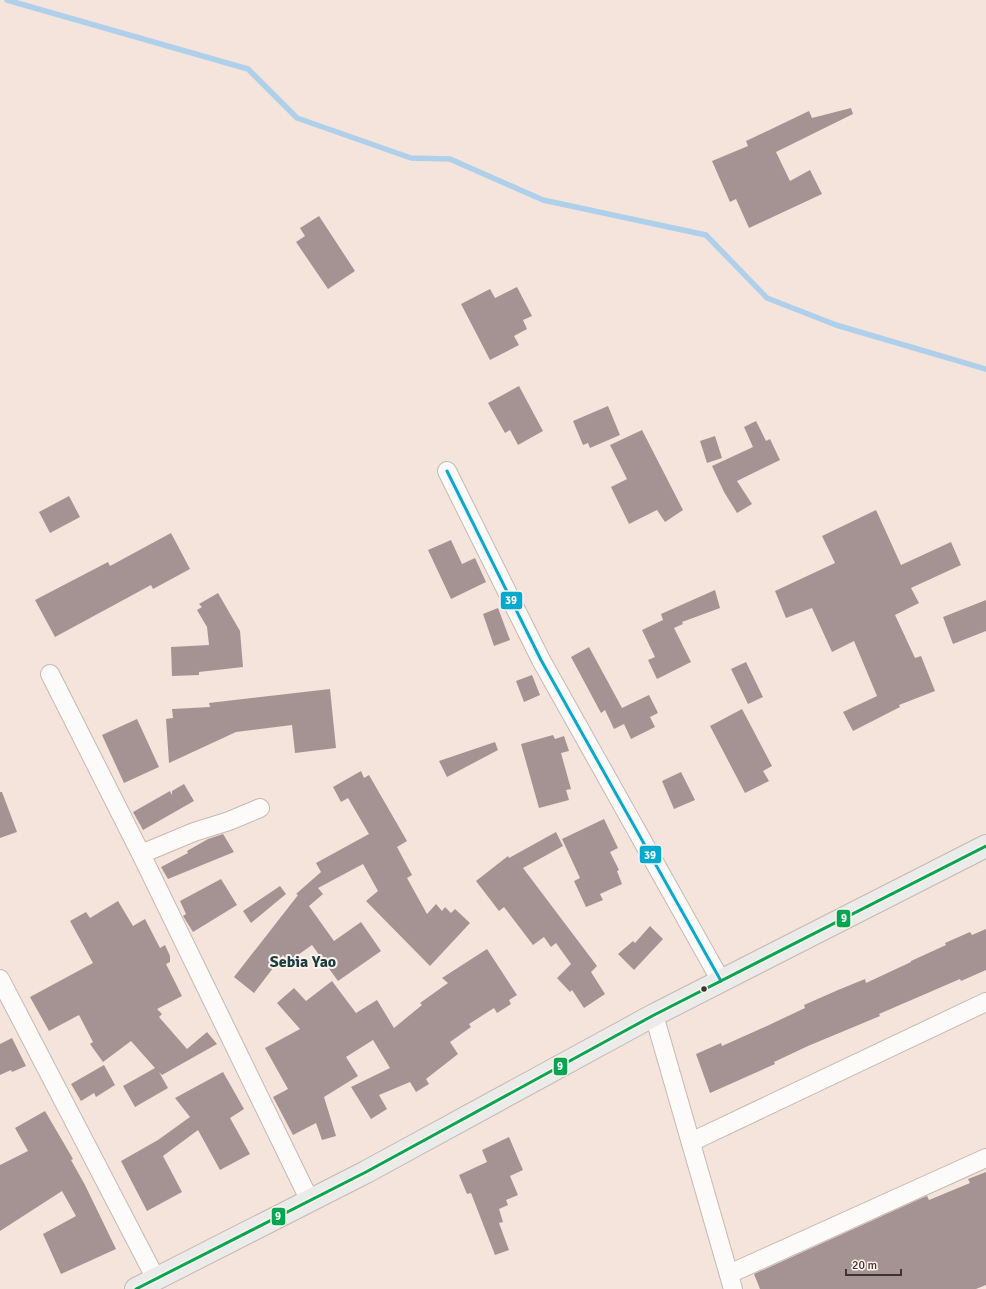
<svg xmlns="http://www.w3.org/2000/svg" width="986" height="1289" font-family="Signika,sans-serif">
	<rect width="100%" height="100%" fill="#f4e4dc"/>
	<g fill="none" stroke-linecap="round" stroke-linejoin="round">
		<polyline stroke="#afd0eb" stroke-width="5.5" points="7,0 248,69 297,118 411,158 450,159 543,200 706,235 767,298 836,325 986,369"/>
	</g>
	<g fill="#a59394">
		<polygon points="851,108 853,114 776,152 790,181 810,170 822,194 749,228 736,199 730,202 712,161 748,146 746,141 809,111 812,118"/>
		<polygon points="319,216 355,271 328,289 296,242 305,236 300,228"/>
		<polygon points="517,287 532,316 523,320 527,329 514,336 519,345 490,360 461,304 490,289 495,298"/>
		<polygon points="519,386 543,431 518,445 510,430 505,433 488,403"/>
		<polygon points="608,406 620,435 590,448 588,443 583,445 573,421"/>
		<polygon points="756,421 766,441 770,439 780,460 737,481 752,504 737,513 724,492 712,466 753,447 744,427"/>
		<polygon points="642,430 683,510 665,522 657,510 629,524 611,487 627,479 610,445"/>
		<polygon points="715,436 722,458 707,463 700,441"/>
		<polygon points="69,496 80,517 50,533 39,512"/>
		<polygon points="876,510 901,565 951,542 961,565 911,588 919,603 895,615 915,658 921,656 935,691 899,705 900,707 853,731 843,712 877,696 854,641 832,652 812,608 786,618 775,591 835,563 822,536"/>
		<polygon points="171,533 190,569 153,589 151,585 55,637 35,600 108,562 110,566"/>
		<polygon points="451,540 462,564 475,558 486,582 451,599 428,550"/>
		<polygon points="715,590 720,608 682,622 683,624 674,628 691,662 657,679 648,660 655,657 642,630 663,620 661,614"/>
		<polygon points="218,593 240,631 243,667 199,672 199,675 172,676 171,647 209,645 207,627 197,610 202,607 199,604"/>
		<polygon points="986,600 986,631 953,644 943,617"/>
		<polygon points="498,608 510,640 494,646 483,614"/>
		<polygon points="589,647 622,708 649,695 658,713 650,717 655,727 631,739 624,724 614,729 605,710 601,713 571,657"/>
		<polygon points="746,662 763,697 748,704 731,669"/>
		<polygon points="532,675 540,695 524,702 516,681"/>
		<polygon points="330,689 336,748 295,753 292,725 236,732 169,763 166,719 173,718 172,709 210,707 209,703"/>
		<polygon points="742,709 772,766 763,771 769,781 745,793 710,726"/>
		<polygon points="137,719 159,767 124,783 102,735"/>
		<polygon points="553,735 555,739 564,736 569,751 561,753 571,789 566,790 569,800 539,808 521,744"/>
		<polygon points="495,742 498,750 447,777 439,761"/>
		<polygon points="361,771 364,778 369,775 407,841 397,847 412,875 407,878 427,914 436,904 442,911 445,907 451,913 455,909 470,923 430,966 366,901 378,891 363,864 318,888 323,894 309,906 334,941 361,922 381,951 338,981 312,945 288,962 283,955 254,993 234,977 298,895 296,894 321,872 316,863 369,834 348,798 341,802 333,787"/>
		<polygon points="681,772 695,800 674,809 662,781"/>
		<polygon points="184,784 194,801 143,830 133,812 170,791 172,795 172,791"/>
		<polygon points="0,792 2,792 17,832 0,838"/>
		<polygon points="604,819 618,848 610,852 619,870 617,871 622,884 600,894 603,900 586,907 574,881 580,878 562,839"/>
		<polygon points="556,832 563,846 523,868 597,966 591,972 605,994 584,1008 572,990 570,992 557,978 571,964 556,943 551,947 544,937 533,945 504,907 499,911 476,881 508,856 509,858"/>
		<polygon points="223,834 234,852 168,879 161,867 188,853 187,851 208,839"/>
		<polygon points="221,879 237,905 193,932 183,916 186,914 180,901"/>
		<polygon points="280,886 286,894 251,923 243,911"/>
		<polygon points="118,901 133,926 145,919 160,948 165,945 170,956 170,962 166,964 182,996 157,1009 162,1014 159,1017 187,1049 207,1032 217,1044 162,1075 159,1072 168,1088 135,1107 123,1086 155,1068 131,1041 103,1062 90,1044 93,1042 79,1015 49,1031 30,997 93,963 70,921 86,912 90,918"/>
		<polygon points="650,926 663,939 634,970 618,954 633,941 635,943"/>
		<polygon points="986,929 986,970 961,981 960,979 879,1014 880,1016 808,1046 774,1062 775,1064 710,1093 696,1054 721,1043 722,1046 769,1025 805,1008 804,1005 838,990 865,979 866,983 911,962 911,961 946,945 945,943 970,932 972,935"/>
		<polygon points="487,949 517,995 509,1000 511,1004 497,1013 494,1008 469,1024 471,1027 450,1042 458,1054 426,1079 429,1084 416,1092 410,1082 379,1095 387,1109 371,1119 351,1087 390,1068 373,1040 346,1057 358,1076 324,1097 336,1136 322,1140 316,1123 293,1135 273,1097 288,1089 265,1048 300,1029 277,1003 294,988 306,1001 332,981 356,1013 377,1000 394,1028 422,1005 420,1003 448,983 442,978"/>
		<polygon points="12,1038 26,1066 12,1072 11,1070 0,1075 0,1044"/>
		<polygon points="104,1065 115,1085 96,1097 94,1093 81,1101 71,1084"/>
		<polygon points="223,1072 244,1109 230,1118 250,1154 220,1170 198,1130 163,1156 182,1192 147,1211 121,1161 158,1140 190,1117 175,1098"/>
		<polygon points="45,1111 73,1159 71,1160 85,1185 116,1249 61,1274 43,1234 76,1216 62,1191 0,1231 0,1165 28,1151 15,1128"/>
		<polygon points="509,1137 523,1170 510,1176 518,1195 506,1200 508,1205 499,1209 503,1222 499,1223 509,1250 495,1255 471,1193 467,1194 459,1175 487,1162 482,1150"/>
		<polygon points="986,1172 986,1285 976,1289 760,1289 754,1274 922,1198 927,1196 929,1200 970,1183 968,1179"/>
	</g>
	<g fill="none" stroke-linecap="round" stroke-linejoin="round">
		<g stroke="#c5b9b2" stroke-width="20">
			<g id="street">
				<polyline points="447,471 541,660 721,981"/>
				<polyline points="50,674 141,854 310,1201"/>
				<polyline points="141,854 194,832 229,821 260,808"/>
				<polyline points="0,979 156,1279"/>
				<polyline points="654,1015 733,1289"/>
				<polyline points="691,1142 986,1002"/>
				<polyline points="729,1274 986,1158"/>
			</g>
		</g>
		<g stroke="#c5b9b2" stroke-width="24">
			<polyline id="secondary" points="136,1289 366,1172 654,1015 986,846"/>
		</g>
		<use href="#street" stroke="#fdfbfa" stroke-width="18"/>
		<use href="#secondary" stroke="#ebecea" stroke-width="22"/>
		<g stroke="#fef2ec" stroke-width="6">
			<polyline id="bus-1" points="447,471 541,660 721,981"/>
		</g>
		<g stroke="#fef2ec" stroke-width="6">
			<polyline id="bus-2" points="136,1289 366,1172 654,1015 986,846"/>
		</g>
		<use href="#bus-1" stroke="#00a9ce" stroke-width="3"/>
		<use href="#bus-2" stroke="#00a651" stroke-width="3"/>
	</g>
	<circle fill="#3f332d" stroke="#fef2ec" stroke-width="1.5" cx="704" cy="989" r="3.5"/>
	<g text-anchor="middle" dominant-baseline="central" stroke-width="4" stroke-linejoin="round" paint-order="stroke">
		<g font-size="16" font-weight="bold" fill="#1a3c3f" stroke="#fef2ec">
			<text x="303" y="962">Sebia Yao</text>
		</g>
	</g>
	<g stroke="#fef2ec" stroke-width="1.5">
		<rect x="500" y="591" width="23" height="19" rx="4" fill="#00a9ce"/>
		<rect x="639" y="845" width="23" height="19" rx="4" fill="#00a9ce"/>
		<rect x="836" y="909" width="15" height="19" rx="4" fill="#00a651"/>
		<rect x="553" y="1057" width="15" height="19" rx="4" fill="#00a651"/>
		<rect x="271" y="1207" width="15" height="19" rx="4" fill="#00a651"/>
	</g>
	<g font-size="11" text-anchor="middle" font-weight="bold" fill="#fff">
		<text x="511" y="604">39</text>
		<text x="650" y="859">39</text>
		<text x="844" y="922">9</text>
		<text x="560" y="1070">9</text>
		<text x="278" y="1220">9</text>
	</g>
	<path d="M846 1269v6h55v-6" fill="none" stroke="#3f332d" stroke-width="2"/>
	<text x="852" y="1269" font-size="12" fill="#3f332d" stroke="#fef2ec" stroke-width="3" paint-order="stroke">20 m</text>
</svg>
